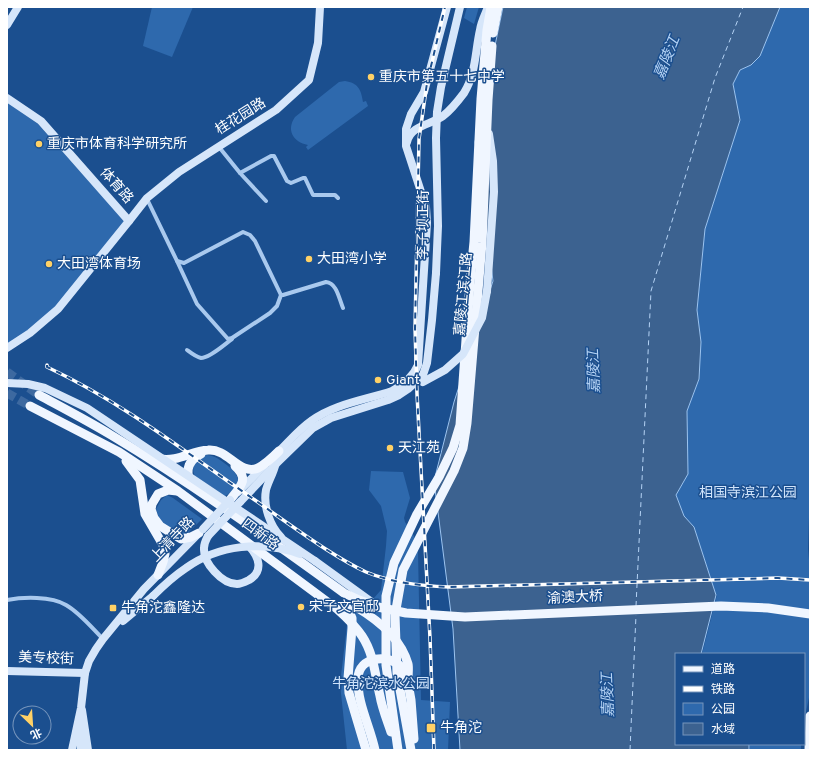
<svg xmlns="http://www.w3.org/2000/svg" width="817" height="757" font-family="Overpass,'Noto Sans SC',sans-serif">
	<rect width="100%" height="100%" fill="#1b4f8f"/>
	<g fill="#2e69ad">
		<polygon points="152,7 193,7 172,57 143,46"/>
		<polygon points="467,7 479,7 474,24 464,18"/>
		<polygon points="780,7 810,7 810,486 808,549 810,570 810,693 804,721 804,654 702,654 717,595 716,595 694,527 684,516 676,495 688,474 687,411 699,379 701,342 697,310 705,229 740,120 733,84 740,70 751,65 760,56"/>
		<path d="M345 81C358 83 361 89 363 102L366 101 368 106 308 150 306 147 308 145C293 142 286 130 295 117L339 82Z"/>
		<polygon points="7,102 38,124 125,221 56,307 28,331 7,345"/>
		<path d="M207 455C216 456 220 460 227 465 234 471 243 479 235 488 231 492 229 494 225 496L195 476C190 466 197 457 207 455Z"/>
		<polygon points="371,471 403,472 410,498 404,518 405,522 414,536 418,552 421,700 450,702 448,750 347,750 340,684 347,625 355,611 374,598 381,590 386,546 387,531 381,506 369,490"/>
		<polygon points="167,495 173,498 202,519 186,535 178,535 160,522 156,509 161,500"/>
		<rect x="750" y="744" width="51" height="6"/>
	</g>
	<polygon fill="#3c6290" stroke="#9cc4f0" points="503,7 780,7 760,56 751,65 740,70 733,84 740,120 705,229 697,310 701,342 699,379 687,411 688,474 676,495 684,516 694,527 716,595 701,654 676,654 676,744 749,744 749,750 460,750 453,629 434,481 454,402 493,281 475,142"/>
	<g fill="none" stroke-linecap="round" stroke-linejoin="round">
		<g stroke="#b5d3f5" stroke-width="1" stroke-dasharray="5 4" stroke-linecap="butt">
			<polyline points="636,606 651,291 715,78 743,7"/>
			<polyline points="630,750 636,615"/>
		</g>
		<g stroke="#3d69a0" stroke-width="9" stroke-dasharray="9 4.5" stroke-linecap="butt">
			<polyline points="7,372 39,395"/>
			<polyline points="7,393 30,406"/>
		</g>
		<g stroke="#a9c9ee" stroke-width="4">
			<polyline points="219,147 240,173 266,201"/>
			<polyline points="240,173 271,156 274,156 287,181 291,183 303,178 305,178 313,195 335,195 338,198"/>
			<path d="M147 199 177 261 184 263 243 232 250 235 255 241 281 295H283L326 282C337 283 339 299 343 308"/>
			<polyline points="177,261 197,304 228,339 232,338 270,313 277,306 281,295"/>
			<path d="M187 350C191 353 196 357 201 358 210 358 225 344 232 339"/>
			<path d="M7 600C23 597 51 596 66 605 80 613 92 628 103 639"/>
		</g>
		<g stroke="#d6e6fa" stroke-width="8">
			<polyline points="7,25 18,7"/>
			<polyline points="7,98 41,121 129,221 58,309 30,333 7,348"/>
			<path d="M407 142C411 125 431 125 443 116 451 110 458 101 464 93 476 74 475 52 480 30 481 22 485 15 488 7"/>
			<polyline points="129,221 147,198 179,172 276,110 309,80 318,43 320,7"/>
			<polyline points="487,291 494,192 493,161 489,134"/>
			<path d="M275 455C287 444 298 430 311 421 334 404 365 400 392 391 403 385 413 377 418 365L427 223 426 207 406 146V129L411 114 424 92 447 7"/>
			<path d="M275 466C273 474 268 482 266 490 263 506 270 526 281 537"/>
			<polyline points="238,492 264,466"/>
			<polyline points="240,502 277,463 313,428 331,418 388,400 399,395 408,389 423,375 427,363 432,320 436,273"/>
			<path d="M208 536C206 540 204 543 204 548 203 563 222 584 237 584 241 584 245 582 249 580 264 571 259 557 249 546"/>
			<polyline points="315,561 373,603"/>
			<polyline points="123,621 153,596"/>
			<polyline points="7,671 85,673"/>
			<polyline points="82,710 88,750"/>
			<polyline points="72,750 81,708 85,673 89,661 96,649 103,639 144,589 197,535"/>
			<polyline points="81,750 81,728"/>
		</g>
		<g stroke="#f0f6ff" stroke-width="9">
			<polyline points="493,33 498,7"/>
			<path d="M39 395C63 408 88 421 111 435 191 483 268 538 344 593L359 600 378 607"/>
			<path d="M30 406 119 452 178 491 337 609C346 617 355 625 362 636 374 654 375 675 380 696 382 708 387 720 391 732"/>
			<path d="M160 459C178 462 191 451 208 450 228 448 239 476 258 468 266 464 273 457 279 451"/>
			<polyline points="126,461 140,480 145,514 163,545 165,554 163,562 158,575"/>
			<path d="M190 481C185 469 189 460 201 454"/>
			<polyline points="177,491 168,490 158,494 152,504 151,509 154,518 160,526 181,539 191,537 199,533"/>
			<path d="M230 500C240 487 250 479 235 466"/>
			<polyline points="408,683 411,700 414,739"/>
			<polyline points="398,750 386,665 386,596 394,563 417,514 439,477 453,448 460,425 470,283 474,242 481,99 487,30 491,7"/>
			<polyline points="411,750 397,673 395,615 403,570 454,471 463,448 467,423 482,243 488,100 492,46"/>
			<polyline points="809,750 810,716"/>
		</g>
		<g stroke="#fff" stroke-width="3.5">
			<g id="rail">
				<path d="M47 365V367C113 398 170 440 229 482 261 504 292 527 324 548 338 557 351 565 366 572 393 583 421 586 449 587L778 578 810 580"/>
				<polyline points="434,750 430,638 417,394 415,328 419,139 427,83 445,7"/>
			</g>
		</g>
		<use href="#rail" stroke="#1b4f8f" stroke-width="2" stroke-dasharray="6" stroke-linecap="butt"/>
		<g stroke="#d6e6fa" stroke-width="8">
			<polyline points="436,273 438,226 436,138 437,112 441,87 460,7"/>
			<polyline points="423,382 445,370 463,354 482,318 487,291"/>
			<polyline points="7,383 28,384 45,388 87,408 315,561"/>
			<polyline points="203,529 230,500"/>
			<polyline points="208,536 240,502"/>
			<path d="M153 596C163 586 174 576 186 568 218 545 263 540 300 554"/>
		</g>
		<g stroke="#f0f6ff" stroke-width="9">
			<polyline points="347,607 352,618 352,628 348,678 349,693 366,750"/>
			<path d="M356 607C378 620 401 638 408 664 409 668 408 674 408 679"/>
			<polyline points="378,607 406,613 465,617 721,606 768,608 810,614"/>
			<path d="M375 750C370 726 357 703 358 679 358 656 390 653 402 668 405 672 406 678 408 683"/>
		</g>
	</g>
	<g fill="#ffd166" stroke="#1b4f8f" stroke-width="1.5">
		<circle cx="371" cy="77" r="4"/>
		<circle cx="39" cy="144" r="4"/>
		<circle cx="309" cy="259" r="4"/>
		<circle cx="49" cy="264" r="4"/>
		<circle cx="378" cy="380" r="4"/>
		<circle cx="390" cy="448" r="4"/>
		<circle cx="301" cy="607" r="4"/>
		<rect x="109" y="604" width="8" height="8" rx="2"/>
		<rect x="426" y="723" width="10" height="10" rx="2"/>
	</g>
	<g text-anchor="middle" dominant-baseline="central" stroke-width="3" stroke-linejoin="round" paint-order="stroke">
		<g font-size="14" fill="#fff" stroke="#1b4f8f" text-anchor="start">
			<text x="379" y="77">重庆市第五十七中学</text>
			<text x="47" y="144">重庆市体育科学研究所</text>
			<text x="317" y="259">大田湾小学</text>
			<text x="57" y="264">大田湾体育场</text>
			<text x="386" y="380">Giant</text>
			<text x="398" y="448">天江苑</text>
			<text x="309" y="607">宋子文官邸</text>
			<text x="121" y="608">牛角沱鑫隆达</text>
			<text x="440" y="728">牛角沱</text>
		</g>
		<g font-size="14" fill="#fff" stroke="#1b4f8f">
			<text transform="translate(241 117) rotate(-32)">桂花园路</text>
			<text transform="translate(116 186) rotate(49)">体育路</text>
			<text transform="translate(424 225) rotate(-89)">李子坝正街</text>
			<text transform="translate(464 294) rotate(-85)">嘉陵江滨江路</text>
			<text transform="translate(260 535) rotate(36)">四新路</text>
			<text transform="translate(173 540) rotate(-46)">上清寺路</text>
			<text transform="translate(575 598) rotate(-3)">渝澳大桥</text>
			<text transform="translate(46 659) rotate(2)">美专校街</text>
		</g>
		<g font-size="14" fill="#cfe3fa" stroke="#1b4f8f">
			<text x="748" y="493">相国寺滨江公园</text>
			<text x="381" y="684">牛角沱滨水公园</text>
		</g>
		<g font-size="15" font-style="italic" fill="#b5d3f5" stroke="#1b4f8f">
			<text transform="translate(668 58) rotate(-68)">嘉陵江</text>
			<text transform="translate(595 371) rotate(-92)">嘉陵江</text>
			<text transform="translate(609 695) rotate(-92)">嘉陵江</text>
		</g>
	</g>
	<rect width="817" height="757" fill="none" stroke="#ffffff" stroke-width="16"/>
	<rect x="675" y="653" width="130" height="92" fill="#1b4f8f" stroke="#7695bc"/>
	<rect x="683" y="666" width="20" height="6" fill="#f0f6ff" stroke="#7695bc"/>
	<text x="711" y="673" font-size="12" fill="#ffffff">道路</text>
	<rect x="683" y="686" width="20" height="6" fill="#ffffff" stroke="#7695bc"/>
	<text x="711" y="693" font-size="12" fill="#ffffff">铁路</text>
	<rect x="683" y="703" width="20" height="12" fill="#2e69ad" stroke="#7695bc"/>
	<text x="711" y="713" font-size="12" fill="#ffffff">公园</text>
	<rect x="683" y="723" width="20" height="12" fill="#3c6290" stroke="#7695bc"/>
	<text x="711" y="733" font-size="12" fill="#ffffff">水域</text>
	<g transform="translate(32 725) rotate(155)"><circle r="19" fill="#1b4f8f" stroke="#7695bc"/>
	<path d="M0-3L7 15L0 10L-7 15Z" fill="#ffd166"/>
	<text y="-6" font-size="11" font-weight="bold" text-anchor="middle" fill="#ffffff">北</text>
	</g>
</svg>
